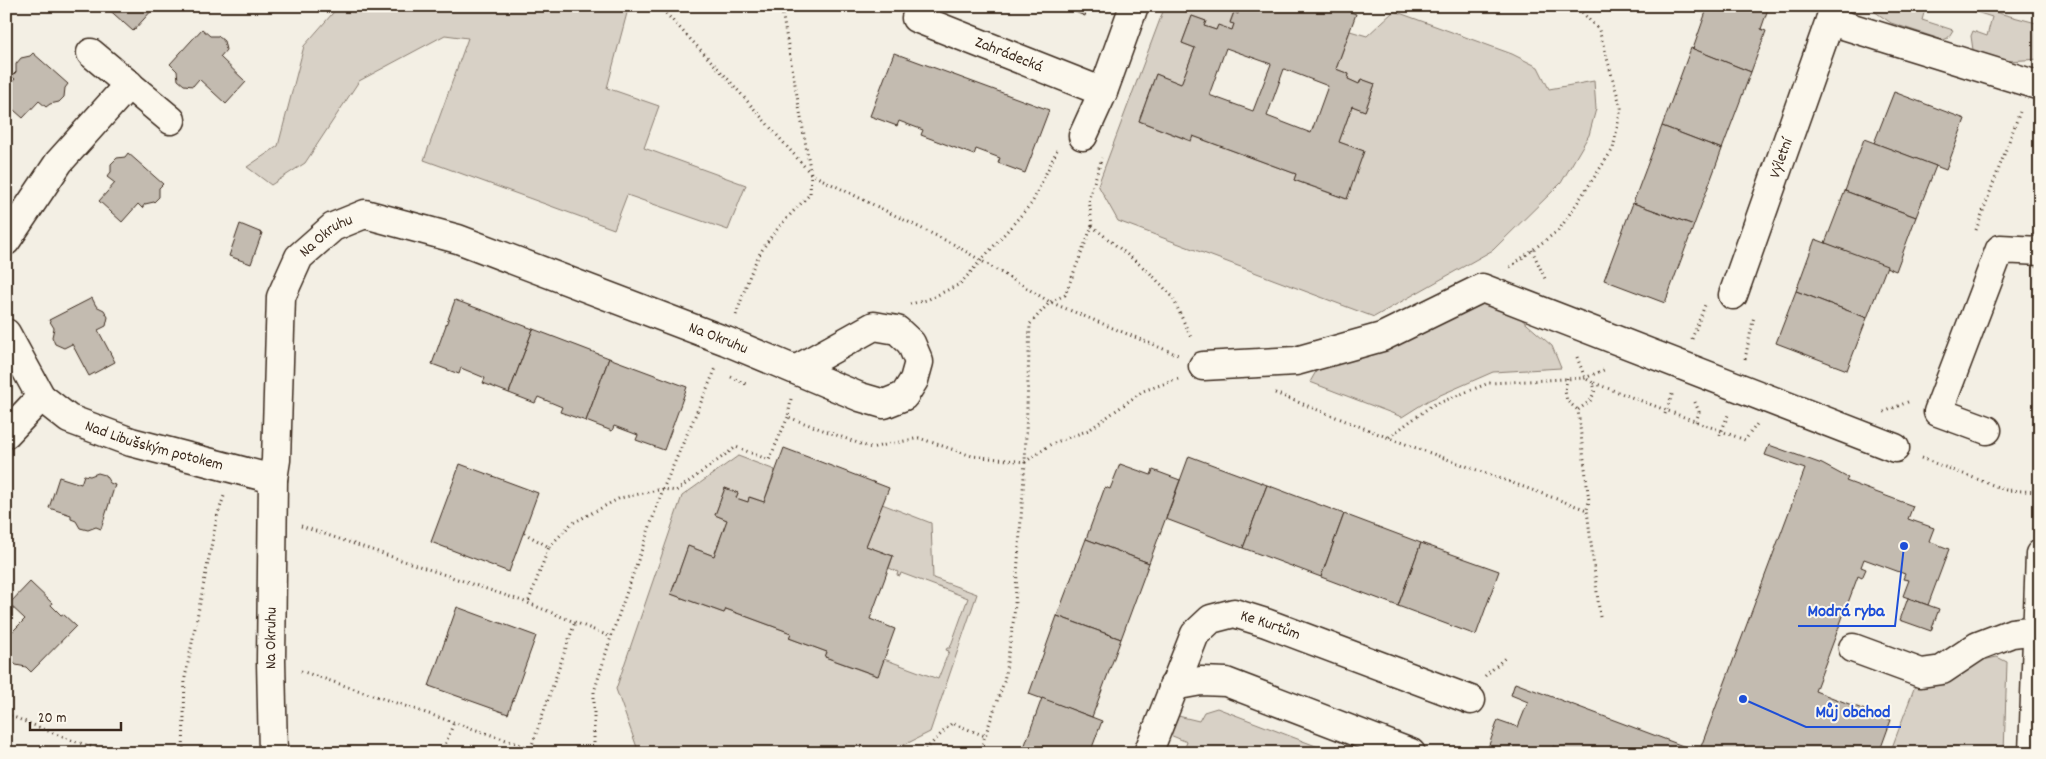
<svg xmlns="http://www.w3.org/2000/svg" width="2046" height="759" font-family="Dekko,sans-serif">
	<rect width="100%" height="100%" fill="#f3efe4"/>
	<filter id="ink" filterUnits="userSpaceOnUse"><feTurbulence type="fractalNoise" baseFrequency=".02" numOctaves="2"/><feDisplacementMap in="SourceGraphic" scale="10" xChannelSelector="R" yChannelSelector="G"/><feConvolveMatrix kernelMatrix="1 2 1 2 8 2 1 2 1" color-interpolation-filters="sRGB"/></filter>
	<g filter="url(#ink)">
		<g fill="#d8d1c6" stroke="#8a7e72">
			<polygon points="339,6 623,6 627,13 607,88 659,106 644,148 746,185 728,230 627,195 614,229 424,160 468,38 445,35 359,81 305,163 271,185 247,167 278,146 304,46"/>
			<polygon points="1165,6 1241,6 1238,14 1234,12 1230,22 1234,24 1232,30 1218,26 1216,30 1204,26 1206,21 1192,16 1182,43 1195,48 1181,84 1156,74 1139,121 1190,141 1193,136 1296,174 1294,180 1346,199 1364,151 1339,142 1352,106 1365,111 1375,84 1361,79 1359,84 1348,79 1349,74 1336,69 1350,31 1367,36 1394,11 1512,54 1538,67 1549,89 1594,81 1596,109 1589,135 1561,183 1493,250 1374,317 1118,221 1098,185"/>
			<polygon points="1871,6 1926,6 1922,20 1953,30 1948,38 1943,40 1891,23 1871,9"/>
			<polygon points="1957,6 1972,6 2040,24 2040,59 2008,61 1973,50 1971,36 1973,31 1987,36 1992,17"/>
			<polygon points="1482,304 1507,310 1519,317 1552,346 1561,368 1493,372 1429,400 1402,417 1310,382 1318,368 1329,366 1389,345"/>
			<polygon points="738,456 775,470 764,502 750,497 748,502 736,498 738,493 725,488 715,515 727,520 714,556 688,546 671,594 724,613 726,609 791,633 789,638 827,652 825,657 877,676 884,659 938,679 949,651 946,650 947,648 950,648 968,598 901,573 900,576 897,575 898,572 889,568 893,556 866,546 882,504 931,523 933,578 977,594 930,732 888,753 639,753 616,689 682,496"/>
			<polygon points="1997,657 2007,662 2004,753 1890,753 1916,683 1950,679 1983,660"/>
			<polygon points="1217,708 1334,753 1183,753 1187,742 1170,735 1178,716 1199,721 1204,712"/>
		</g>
		<g fill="#c3bbb0" stroke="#3b2a1e" fill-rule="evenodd">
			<polygon points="105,6 152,6 154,8 133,31"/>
			<polygon points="1060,6 1088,6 1085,16"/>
			<path d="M1241 6H1334L1356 14 1336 69 1349 74 1348 79 1359 84 1361 79 1375 84 1365 111 1352 106 1339 142 1364 151 1347 199 1294 180 1296 174 1193 136 1191 141 1139 121 1156 74 1181 84 1195 48 1182 43 1192 16 1206 21 1204 26 1216 30 1218 25 1232 30 1234 24 1230 23 1234 12 1238 14ZM1226 48 1271 64 1253 111 1209 95ZM1284 69 1328 86 1311 133 1267 116Z"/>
			<polygon points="1708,6 1769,6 1761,29 1766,31 1751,72 1693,49"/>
			<polygon points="202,29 210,36 218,36 224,41 226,50 220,57 246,82 226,104 199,79 193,86 184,85 178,80 177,71 170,64"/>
			<polygon points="1691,48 1751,72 1722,149 1662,126"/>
			<polygon points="33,53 68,84 65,88 64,97 59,102 50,104 46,107 39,101 23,118 6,103 6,89 15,79 12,76 16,72 16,64 21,58 30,56"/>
			<polygon points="894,53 1049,110 1025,173 998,163 1000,158 976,149 974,155 921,135 923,130 899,121 897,126 870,116"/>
			<polygon points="1894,92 1965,119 1946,170 1874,143"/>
			<polygon points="1662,126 1722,149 1694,225 1633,203"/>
			<polygon points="1864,139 1936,166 1916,217 1845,191"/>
			<polygon points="128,153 163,184 159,188 159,197 154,202 145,204 142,208 138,204 122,222 99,201 115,183 107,177 111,172 111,164 117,158 125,157"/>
			<polygon points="1845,191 1916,217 1896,271 1825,243"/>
			<polygon points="1633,203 1694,225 1665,303 1604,280"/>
			<polygon points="240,224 262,233 251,264 229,256"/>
			<polygon points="1815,239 1887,266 1867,318 1796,291"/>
			<polygon points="1796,291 1867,318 1847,370 1776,343"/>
			<polygon points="92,298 96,306 104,310 108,317 106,326 98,330 115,362 89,376 72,344 64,348 55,344 52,337 54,328 49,320"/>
			<polygon points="455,300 533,329 509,393 483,383 485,378 461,368 459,374 432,364"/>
			<polygon points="533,329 609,358 586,421 560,412 562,407 538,397 535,403 509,393"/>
			<polygon points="609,358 687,387 664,450 636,440 638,435 614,426 612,431 586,421"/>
			<polygon points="1769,445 1822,464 1848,478 1846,481 1913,506 1908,519 1934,528 1929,541 1949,549 1928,605 1903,596 1909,580 1903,579 1905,574 1864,559 1861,567 1866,569 1862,578 1858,576 1815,691 1891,720 1879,753 1571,753 1553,746 1550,753 1486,753 1498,720 1518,727 1528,702 1511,695 1515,683 1699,752 1805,469 1765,455"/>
			<polygon points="784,448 889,488 866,546 893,556 870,619 895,629 878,676 825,657 827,652 789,638 791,633 726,609 724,613 671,594 688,546 714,556 727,520 715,515 725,488 738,493 736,498 748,502 749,497 764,502"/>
			<polygon points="1189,456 1267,485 1243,548 1166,519"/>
			<polygon points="460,464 538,493 509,572 431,542"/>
			<polygon points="1120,464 1151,475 1153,470 1180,480 1149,563 1086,539 1105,487 1110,489"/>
			<polygon points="98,473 105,475 110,483 115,485 101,529 96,527 88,530 80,528 76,521 71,519 71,515 49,508 59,477 81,484 84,475 90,476"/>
			<polygon points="1267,485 1344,514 1321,577 1243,548"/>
			<polygon points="1344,514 1421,543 1398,606 1321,577"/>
			<polygon points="1086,539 1149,563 1121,639 1057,616"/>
			<polygon points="1421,543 1499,571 1476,635 1398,606"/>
			<polygon points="30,582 52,603 51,605 61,615 63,614 76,626 31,672 26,667 16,665 9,658 6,648 6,638 25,619 9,604"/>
			<polygon points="1908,598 1939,609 1931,631 1900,620"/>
			<polygon points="457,607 536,636 508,714 429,686"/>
			<polygon points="1057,616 1121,639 1092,717 1029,694"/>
			<polygon points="1042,698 1102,721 1090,753 1022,753"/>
		</g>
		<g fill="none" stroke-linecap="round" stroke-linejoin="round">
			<g stroke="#3b2a1e" stroke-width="31">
				<g id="minor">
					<path id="s1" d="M916 18 1103 92"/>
					<polyline points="1830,21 2040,86"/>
					<polyline points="91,53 171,120"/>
					<polyline points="1083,136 1103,92 1134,6"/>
					<polyline points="6,241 59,162 129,84"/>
					<path id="s2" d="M1733 295 1835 6"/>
					<path id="s3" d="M6 333 41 397 69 419 131 442 273 479"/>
					<polyline points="1203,366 1296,361 1382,337 1482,288 1895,448"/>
					<polyline points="1987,430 1938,412 2000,249 2040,251"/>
					<polyline points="6,434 41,397"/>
					<polyline points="1853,648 1921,673 1942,670 1978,646 2012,633 2037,630"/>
					<polyline points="1173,686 1201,681 1226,682 1411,753"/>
					<path id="s4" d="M273 753 271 661 273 479 276 460 281 297 299 257 333 227 365 214 458 239 726 341 860 397 884 404 904 396 914 380 919 362 911 343 897 330 874 326 797 369"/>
					<path id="s5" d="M1148 753 1195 634 1211 619 1234 613 1266 623 1471 700"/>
				</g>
			</g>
			<g stroke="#3b2a1e" stroke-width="31">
				<polyline id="major" points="2033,753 2040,554"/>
			</g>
			<g stroke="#3b2a1e" stroke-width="3" stroke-dasharray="1 4" stroke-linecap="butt">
				<polyline points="659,6 727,78 811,174 955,245 1050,302 1178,355"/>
				<polyline points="1092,226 1150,273 1172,296 1192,340"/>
				<polyline points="1976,230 2021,109"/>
				<polyline points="1532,250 1546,281"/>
				<polyline points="1510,267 1559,230 1613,149 1621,108 1599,30 1576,6"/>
				<polyline points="910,304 927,300 960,284 1032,203 1057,150"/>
				<path d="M736 315C744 293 750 270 762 250 775 229 793 212 810 194L811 174 781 6"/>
				<polyline points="1692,339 1705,305"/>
				<polyline points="1577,357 1585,378 1593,383 1595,390 1591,400 1578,410 1589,501 1587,510"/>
				<polyline points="1745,359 1754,316"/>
				<polyline points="731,377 748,385"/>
				<polyline points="1567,378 1565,391 1567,401 1578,410"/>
				<polyline points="1594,383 1745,440 1757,424"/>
				<polyline points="1275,393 1389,438 1587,510 1600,617"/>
				<polyline points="791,399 788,417 871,448 919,438 972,456 1025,462 1051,444 1089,430 1143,391 1178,379"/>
				<polyline points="1695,402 1699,412 1696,422"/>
				<polyline points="1884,412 1910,401"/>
				<polyline points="1665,414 1673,392"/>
				<polyline points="1720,435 1728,415"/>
				<polyline points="1389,437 1431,406 1489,383 1585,378 1606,369"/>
				<polyline points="1921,458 2006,490 2040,492"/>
				<polyline points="301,526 528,603 611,637"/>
				<polyline points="524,533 549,547 528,603"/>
				<polyline points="549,547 571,524 620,498 663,489 676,491 736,447 769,460 788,417"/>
				<polyline points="301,671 545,753"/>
				<polyline points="1485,676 1507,656"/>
				<polyline points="6,714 68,739 110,753"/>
				<polyline points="531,748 575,622"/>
				<polyline points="183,753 185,678 217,517 224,496"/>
				<polyline points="442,753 454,722"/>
				<polyline points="594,753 594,692 611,637 663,489 716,368"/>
				<polyline points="922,753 952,723 985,736"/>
				<polyline points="979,753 1004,682 1014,617 1025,462 1030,324 1050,302 1065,295 1092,226 1089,198 1102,158"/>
			</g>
			<use href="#minor" stroke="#fbf7ec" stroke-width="28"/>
			<use href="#major" stroke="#fbf7ec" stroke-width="28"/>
		</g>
	</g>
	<g text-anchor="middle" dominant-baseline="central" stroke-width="4" stroke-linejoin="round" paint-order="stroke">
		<g font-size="16" fill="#3b2a1e" stroke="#fbf7ec">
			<text stroke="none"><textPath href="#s1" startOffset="100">Zahrádecká</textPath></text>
			<text stroke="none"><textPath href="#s2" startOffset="145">Výletní</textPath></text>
			<text stroke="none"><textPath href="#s4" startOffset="535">Na Okruhu</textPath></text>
			<text stroke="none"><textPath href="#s4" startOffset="955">Na Okruhu</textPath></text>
			<text stroke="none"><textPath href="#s3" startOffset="198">Nad Libušským potokem</textPath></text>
			<text stroke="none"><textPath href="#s5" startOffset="212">Ke Kurtům</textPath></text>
			<text stroke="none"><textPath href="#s4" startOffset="115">Na Okruhu</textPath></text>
		</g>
	</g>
	<path fill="none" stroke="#1d4ed8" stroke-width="2" d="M1904 546L1895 626H1798M1743 699L1806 727H1901"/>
	<g fill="#1d4ed8" stroke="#fbf7ec" stroke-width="2">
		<circle cx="1904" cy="546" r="5"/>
		<circle cx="1743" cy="699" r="5"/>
	</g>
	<g font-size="18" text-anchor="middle" font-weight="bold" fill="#1d4ed8" stroke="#fbf7ec" stroke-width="4" stroke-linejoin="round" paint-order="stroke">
		<text x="1846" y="616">Modrá ryba</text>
		<text x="1853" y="717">Můj obchod</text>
	</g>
	<rect width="2046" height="759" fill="none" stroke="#fbf7ec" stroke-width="25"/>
	<rect x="12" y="12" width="2021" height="734" fill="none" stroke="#3b2a1e" stroke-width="2" filter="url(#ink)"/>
	<path d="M30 722v8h91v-8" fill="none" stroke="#3b2a1e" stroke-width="2.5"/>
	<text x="38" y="722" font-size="15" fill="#3b2a1e" stroke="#fbf7ec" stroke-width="4" paint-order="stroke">20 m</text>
</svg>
